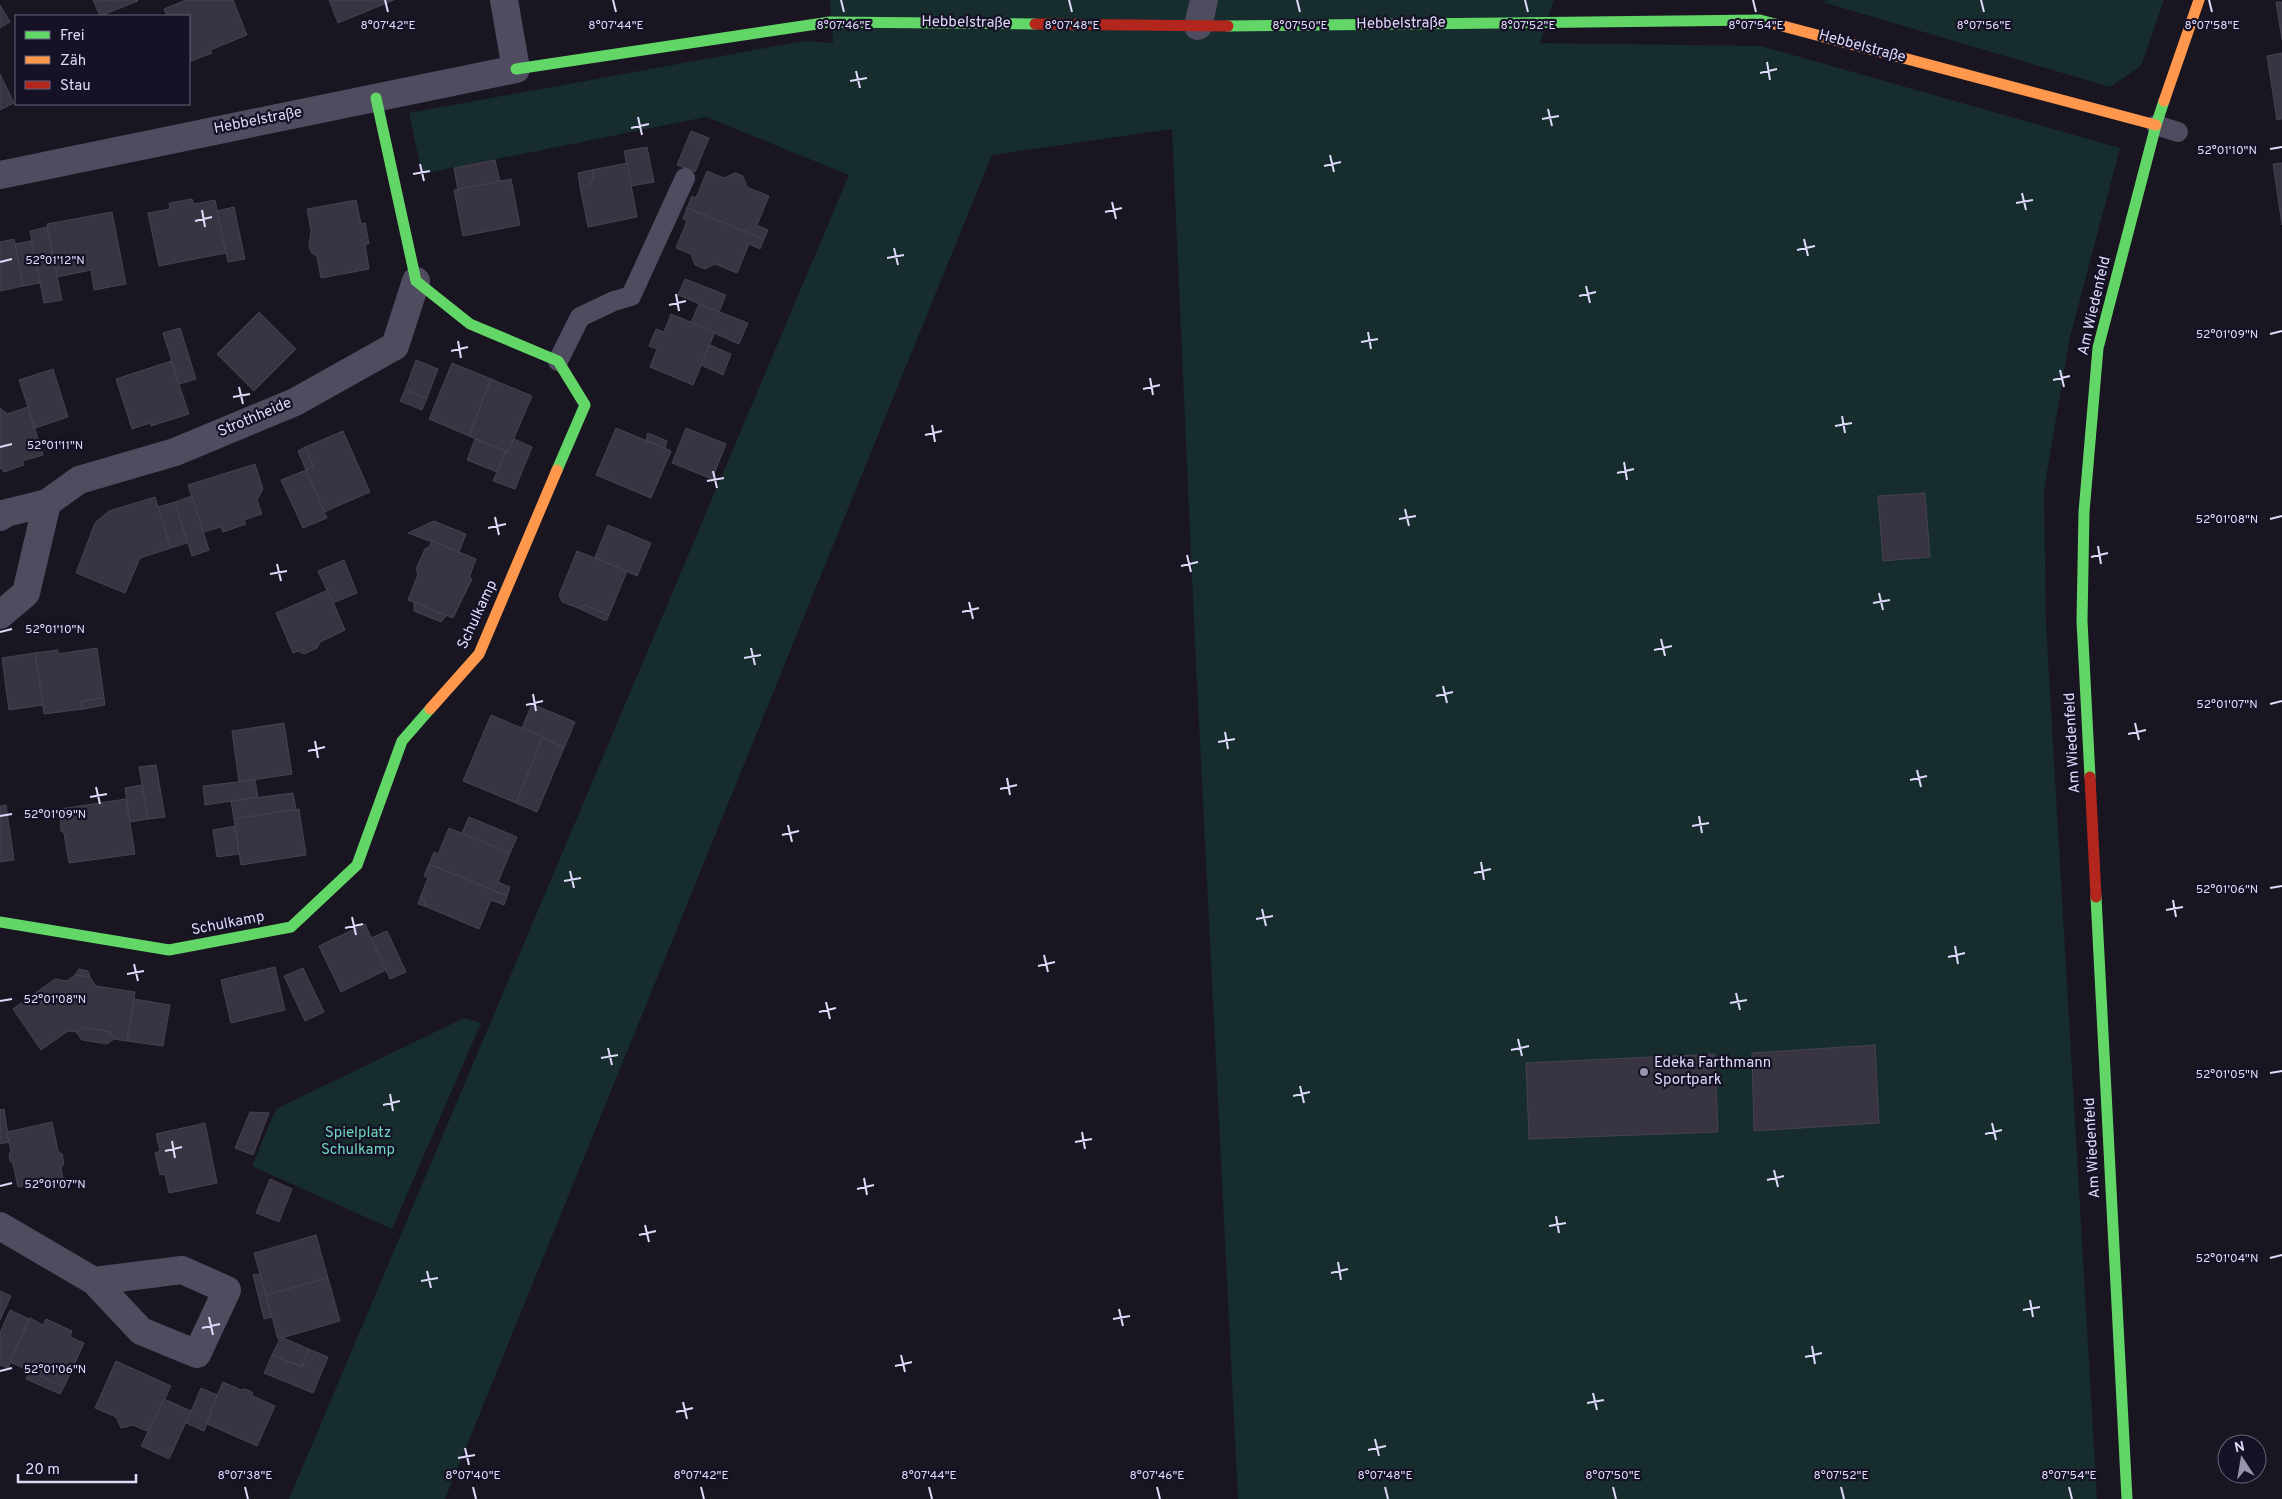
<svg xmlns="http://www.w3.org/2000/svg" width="2282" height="1499" font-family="Overpass,sans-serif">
	<rect width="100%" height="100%" fill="#191621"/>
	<g fill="#162c2d">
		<polygon points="830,0 1554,0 1540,43 1761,46 2120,148 2069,341 2044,490 2046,624 2097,1499 1238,1499 1195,644 1172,129 992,155 445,1499 289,1499 849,175 706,117 422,174 409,113 804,41 833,43"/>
		<polygon points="1828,0 2164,0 2141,66 2110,87 1822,2"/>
		<polygon points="464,1018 481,1023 392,1229 252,1166 276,1109"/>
	</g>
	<g fill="#383442" stroke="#464254">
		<polygon points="93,0 137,0 138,1 100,16"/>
		<polygon points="186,0 233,0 247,35 210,50 212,53 189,62 189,16 167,16 164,9"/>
		<polygon points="329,0 394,0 338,23"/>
		<polygon points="2276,2 2282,2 2282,40"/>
		<polygon points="0,5 10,22 0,28"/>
		<polygon points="2282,53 2282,119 2277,120 2267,56"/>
		<polygon points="0,74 14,103 0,110"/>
		<polygon points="691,131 709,138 695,172 677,165"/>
		<polygon points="647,147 654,182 631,186 624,151"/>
		<polygon points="495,160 500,182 458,190 454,168"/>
		<polygon points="627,163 637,217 588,227 580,187 589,185 593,179 592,170"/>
		<polygon points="2282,163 2282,225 2273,164"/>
		<polygon points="592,170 593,179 589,185 580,187 578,173"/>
		<polygon points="707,171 724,178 735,173 743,176 747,187 769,196 757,225 768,230 764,239 687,208 692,196 696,198"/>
		<polygon points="511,179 520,225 463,236 454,190"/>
		<polygon points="192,199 194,204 215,200 226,253 159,266 148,213 170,209 169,203"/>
		<polygon points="356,200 361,224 365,223 369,244 365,244 369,269 321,278 317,257 311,252 309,246 311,231 307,209"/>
		<polygon points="234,207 245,259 228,262 217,211"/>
		<polygon points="687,208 764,239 760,249 749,244 737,273 715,264 705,269 695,265 691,254 676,248 687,221 683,219"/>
		<polygon points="112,212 126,284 94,290 91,270 57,277 47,224"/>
		<polygon points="47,227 62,300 44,303 30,231"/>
		<polygon points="14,239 23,286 0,291 0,242"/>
		<polygon points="31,241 40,283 23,286 15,244"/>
		<polygon points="685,279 726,295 719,312 678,295"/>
		<polygon points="699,304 748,323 739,344 691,323"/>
		<polygon points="259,312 296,349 254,391 217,354"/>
		<polygon points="671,314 715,332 693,385 650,367 657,349 649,346 656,329 664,332"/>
		<polygon points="180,328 196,379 179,384 163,333"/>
		<polygon points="710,345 731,354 723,375 701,365"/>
		<polygon points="416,360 438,369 427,398 405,390"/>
		<polygon points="171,361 189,414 151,426 150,423 132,429 116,379"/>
		<polygon points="452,363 491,379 469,436 429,419"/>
		<polygon points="53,369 68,417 35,428 19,380"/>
		<polygon points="491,379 532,396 508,452 469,436"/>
		<polygon points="405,390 427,398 422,410 400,401"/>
		<polygon points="28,407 43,455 22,461 24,465 4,472 2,468 0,469 0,408 7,414"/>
		<polygon points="616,428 671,451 651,498 596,475"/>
		<polygon points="686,428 726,444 712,479 672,463"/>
		<polygon points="343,431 370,492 324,512 306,470 313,466 305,447"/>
		<polygon points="648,433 667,441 665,448 646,440"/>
		<polygon points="475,439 506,451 497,472 467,460"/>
		<polygon points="514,439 532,447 515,489 493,481 506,451 508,452"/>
		<polygon points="305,447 313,466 306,470 298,451"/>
		<polygon points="255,464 263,489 257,500 262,514 244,520 246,524 223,532 221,527 203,532 188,485"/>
		<polygon points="306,470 327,518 303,528 281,480"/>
		<polygon points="1925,493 1930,557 1883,561 1878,496"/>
		<polygon points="192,496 209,550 192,556 175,502"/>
		<polygon points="155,497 171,548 140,558 125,593 76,573 95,523 109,511"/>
		<polygon points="175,502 187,543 171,548 158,507"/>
		<polygon points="434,521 466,534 459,552 408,533"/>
		<polygon points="608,525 651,543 637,576 595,557"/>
		<polygon points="432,541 476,559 469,578 472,579 453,618 408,600 418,574 416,569 425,549 429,547"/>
		<polygon points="577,551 627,571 609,615 585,605 578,608 562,602 559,595"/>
		<polygon points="344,560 357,593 333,603 318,571"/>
		<polygon points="328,590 345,630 320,642 317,648 304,654 298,651 293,653 276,613"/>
		<polygon points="414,602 446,616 441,622 414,611"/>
		<polygon points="585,605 609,615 606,621 578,608"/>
		<polygon points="97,648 104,698 81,701 83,709 44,714 35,653 58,650 58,654"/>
		<polygon points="35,653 43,705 9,710 2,658"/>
		<polygon points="104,698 105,705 83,709 81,701"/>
		<polygon points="532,704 575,722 564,748 522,728"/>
		<polygon points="491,715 543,737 516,803 463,781"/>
		<polygon points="284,723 292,774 239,782 232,731"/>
		<polygon points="542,738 564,748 537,812 516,803"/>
		<polygon points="156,765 165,817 148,819 139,767"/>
		<polygon points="255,780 258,797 205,805 203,786"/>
		<polygon points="142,785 148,819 130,822 125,788"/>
		<polygon points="293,793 296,809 234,819 231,801"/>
		<polygon points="126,799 135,854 69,863 64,833 61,831 60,809"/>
		<polygon points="6,805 14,860 0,862 0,806"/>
		<polygon points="299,809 306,855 241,865 234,819"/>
		<polygon points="469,817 517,837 510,853 462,833"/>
		<polygon points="235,826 239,854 217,857 213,830"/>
		<polygon points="449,828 510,853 498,882 510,887 507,896 429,864 434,852 438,854"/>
		<polygon points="429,864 507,896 504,905 491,900 479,929 427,907 421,895 428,878 424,876"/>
		<polygon points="421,895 427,907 418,904"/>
		<polygon points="365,924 386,970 341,992 319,946"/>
		<polygon points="387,931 406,972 390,979 371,938"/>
		<polygon points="275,967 285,1010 231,1023 221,980"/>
		<polygon points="303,968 324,1012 305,1021 284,976"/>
		<polygon points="79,969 88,971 90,977 75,975"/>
		<polygon points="75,975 90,977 96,986 135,992 127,1041 114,1039 110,1032 83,1027 76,1032 68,1031 41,1050 13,1009 55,979 67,981"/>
		<polygon points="134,999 170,1005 163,1046 127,1041"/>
		<polygon points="83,1027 110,1032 114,1039 107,1044 82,1040 76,1032"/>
		<polygon points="1875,1045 1879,1123 1754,1131 1752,1053"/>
		<polygon points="1715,1054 1718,1132 1529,1139 1526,1063"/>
		<polygon points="4,1109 9,1142 0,1144 0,1110"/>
		<polygon points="250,1112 269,1113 253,1155 235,1148"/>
		<polygon points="52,1122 58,1151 62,1154 64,1164 61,1168 63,1178 18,1187 13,1164 10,1161 9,1154 11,1151 7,1132"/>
		<polygon points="205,1123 217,1183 169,1193 165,1174 160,1175 155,1153 160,1151 156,1134"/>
		<polygon points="270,1179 292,1189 279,1222 256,1213"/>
		<polygon points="316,1235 328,1278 266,1295 254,1253"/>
		<polygon points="260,1274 272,1317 264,1319 253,1275"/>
		<polygon points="328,1278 340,1321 278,1339 266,1295"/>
		<polygon points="0,1291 11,1296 0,1320"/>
		<polygon points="10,1310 29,1319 8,1368 0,1365 0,1333"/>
		<polygon points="30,1318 43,1325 46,1319 72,1331 70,1337 84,1343 64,1387 10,1362"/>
		<polygon points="281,1337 309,1349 302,1367 272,1355"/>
		<polygon points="309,1349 328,1357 313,1393 264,1373 272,1355 302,1367"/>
		<polygon points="116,1361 171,1386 149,1432 133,1425 121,1428 116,1417 95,1408"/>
		<polygon points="30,1371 64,1387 60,1394 26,1379"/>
		<polygon points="223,1382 241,1390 245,1389 252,1392 253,1396 275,1406 257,1446 205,1423"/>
		<polygon points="201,1388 217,1395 204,1431 186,1423"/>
		<polygon points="164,1399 191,1411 169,1459 141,1446"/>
	</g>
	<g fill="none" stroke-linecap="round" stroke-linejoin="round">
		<g stroke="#4f4c60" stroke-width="20">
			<polyline points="2156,125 2178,132"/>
			<polyline points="558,361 580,317 614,301 631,296 685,178"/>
		</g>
		<g stroke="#4f4c60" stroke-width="28">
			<polyline points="1198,26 1204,0"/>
			<polyline points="0,175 516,69 504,0"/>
			<polyline points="0,517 6,513 47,503 79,480 175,452 295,402 395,346 416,281"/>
			<polyline points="0,615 26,593 47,503"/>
			<polyline points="0,1226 94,1281 182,1270 227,1290 197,1354 141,1331 94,1281"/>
		</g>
		<g stroke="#63d668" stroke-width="11">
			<polyline points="1228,26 1760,20 1775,24"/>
			<polyline points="516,69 830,22 1035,24"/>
			<polyline points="376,98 416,281 470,324 558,361 585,405 557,470"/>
			<polyline points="2090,777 2082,621 2084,512 2098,348 2156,125 2164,101"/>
			<polyline points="2096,897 2127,1499"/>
			<polyline points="0,922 169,950 291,927 357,865 402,741 430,709"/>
		</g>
		<g stroke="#ff974d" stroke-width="11">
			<polyline points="1775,24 2156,125"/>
			<polyline points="2164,101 2199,0"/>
			<polyline points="430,709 479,654 557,470"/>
		</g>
		<g stroke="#b3261e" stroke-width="11">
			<polyline points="1035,24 1228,26"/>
			<polyline points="2090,777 2096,897"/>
		</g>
	</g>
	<path fill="none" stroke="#dfdafb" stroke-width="2" d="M385 0 388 12M613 0 616 12M841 0 844 12M1069 0 1072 12M1297 0 1300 12M1525 0 1528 12M1753 0 1756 12M1981 0 1984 12M2209 0 2212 12M1767 62 1770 80M856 71 860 88M1760 73 1777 69M850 81 867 78M1548 109 1552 126M638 117 642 135M1542 119 1559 116M631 128 649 124M2270 149 2282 147M1330 155 1334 172M420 164 424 181M1324 166 1341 162M413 174 430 171M2022 193 2026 210M1112 202 1116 219M2016 203 2033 200M202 210 205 227M1105 212 1122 208M195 221 212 217M1804 239 1808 256M894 248 898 265M1797 250 1815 246M887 258 904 255M0 262 12 259M1586 286 1590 303M676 294 679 311M1579 296 1596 292M669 305 686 301M1368 332 1371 349M2270 334 2282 331M458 341 461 358M1361 342 1378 339M451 351 468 347M2060 370 2064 387M1150 378 1153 395M2053 380 2070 376M239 387 243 404M1143 389 1160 385M233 397 250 394M1842 416 1845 433M932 425 935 442M1835 426 1852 423M925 435 942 431M0 447 12 444M1624 462 1627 480M713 471 717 488M1617 473 1634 469M707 481 724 478M1405 509 1409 526M495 517 499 535M1399 519 1416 516M2270 519 2282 516M488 528 506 524M2098 546 2101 564M1187 555 1191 572M2091 557 2108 553M277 564 281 581M1181 566 1198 562M270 574 287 571M1879 593 1883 610M969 602 973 619M1873 603 1890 600M962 612 979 608M0 632 12 629M1661 639 1665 656M751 648 755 665M1654 650 1672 646M744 658 761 655M1443 686 1447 703M533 694 536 711M1436 696 1453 692M2270 704 2282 701M526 705 543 701M2135 723 2139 740M1225 732 1228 749M2128 734 2146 730M315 741 318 758M1218 742 1235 739M308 751 325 747M1917 770 1921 787M1007 778 1010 795M1910 780 1927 776M96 787 100 804M1000 789 1017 785M90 797 107 794M0 816 12 814M1699 816 1702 833M788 825 792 842M1692 826 1709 823M782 835 799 831M1481 862 1484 880M570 871 574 888M1474 873 1491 869M564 881 581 878M2270 888 2282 886M2173 900 2176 917M1262 909 1266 926M2166 910 2183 907M352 917 356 935M1256 919 1273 916M345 928 363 924M1955 946 1958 964M1044 955 1048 972M1948 957 1965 953M134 964 138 981M1038 966 1055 962M127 974 144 971M1736 993 1740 1010M0 1001 12 999M826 1002 830 1019M1730 1003 1747 1000M819 1012 836 1008M1518 1039 1522 1056M608 1048 612 1065M1511 1050 1529 1046M601 1058 618 1055M2270 1073 2282 1071M1300 1086 1304 1103M390 1094 393 1111M1293 1096 1310 1092M383 1105 400 1101M1992 1123 1996 1140M1082 1132 1085 1149M1985 1134 2002 1130M172 1141 175 1158M1075 1142 1092 1139M165 1151 182 1147M1774 1170 1778 1187M864 1178 867 1195M1767 1180 1784 1176M0 1186 12 1183M857 1189 874 1185M1556 1216 1559 1233M645 1225 649 1242M1549 1226 1566 1223M639 1235 656 1231M2270 1258 2282 1255M1338 1262 1341 1280M427 1271 431 1288M1331 1273 1348 1269M421 1281 438 1278M2030 1300 2033 1317M1119 1309 1123 1326M2023 1310 2040 1307M209 1317 213 1335M1113 1319 1130 1316M202 1328 220 1324M1812 1346 1815 1364M901 1355 905 1372M1805 1357 1822 1353M895 1366 912 1362M0 1371 12 1368M1593 1393 1597 1410M683 1402 687 1419M1587 1403 1604 1400M676 1412 693 1408M1375 1439 1379 1456M465 1448 469 1465M1368 1450 1386 1446M458 1458 475 1455M245 1487 248 1499M473 1487 476 1499M701 1487 704 1499M929 1487 932 1499M1157 1487 1160 1499M1385 1487 1388 1499M1613 1487 1616 1499M1841 1487 1844 1499M2069 1487 2072 1499"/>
	<circle fill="#9a95af" stroke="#161225" stroke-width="2" cx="1644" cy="1072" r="5"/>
	<g text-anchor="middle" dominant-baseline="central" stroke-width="4.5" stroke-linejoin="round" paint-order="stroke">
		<g font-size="15" fill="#dfdafb" stroke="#161225">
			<text transform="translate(966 23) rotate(1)">Hebbelstraße</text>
			<text transform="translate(1401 24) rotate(-1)">Hebbelstraße</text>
			<text transform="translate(1862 47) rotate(15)">Hebbelstraße</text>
			<text transform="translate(258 121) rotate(-11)">Hebbelstraße</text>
			<text transform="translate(2095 306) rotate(-77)">Am Wiedenfeld</text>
			<text transform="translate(255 418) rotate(-23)">Strothheide</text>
			<text transform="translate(478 615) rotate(-65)">Schulkamp</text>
			<text transform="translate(2073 743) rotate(-93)">Am Wiedenfeld</text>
			<text transform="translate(228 924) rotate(-11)">Schulkamp</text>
			<text transform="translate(2093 1148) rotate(-93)">Am Wiedenfeld</text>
		</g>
		<g font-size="15" fill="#dfdafb" stroke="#161225" text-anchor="start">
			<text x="1654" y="1063">Edeka Farthmann<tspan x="1654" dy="17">Sportpark</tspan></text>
		</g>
		<g font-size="15" fill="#6dd4bf" stroke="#161225">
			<text x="358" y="1133">Spielplatz<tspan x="358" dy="17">Schulkamp</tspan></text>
		</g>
	</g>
	<g font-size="12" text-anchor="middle" fill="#dfdafb" stroke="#161225" stroke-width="4.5" stroke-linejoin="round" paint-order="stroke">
		<text x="388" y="29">8°07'42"E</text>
		<text x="616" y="29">8°07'44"E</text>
		<text x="844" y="29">8°07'46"E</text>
		<text x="1072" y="29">8°07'48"E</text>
		<text x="1300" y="29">8°07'50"E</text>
		<text x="1528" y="29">8°07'52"E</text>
		<text x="1756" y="29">8°07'54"E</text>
		<text x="1984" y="29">8°07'56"E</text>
		<text x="2212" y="29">8°07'58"E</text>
		<text x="2227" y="154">52°01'10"N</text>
		<text x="55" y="264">52°01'12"N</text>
		<text x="2227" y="338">52°01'09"N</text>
		<text x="55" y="449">52°01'11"N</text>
		<text x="2227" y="523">52°01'08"N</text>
		<text x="55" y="633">52°01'10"N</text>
		<text x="2227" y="708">52°01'07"N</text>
		<text x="55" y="818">52°01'09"N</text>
		<text x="2227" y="893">52°01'06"N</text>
		<text x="55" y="1003">52°01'08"N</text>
		<text x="2227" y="1078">52°01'05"N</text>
		<text x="55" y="1188">52°01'07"N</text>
		<text x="2227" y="1262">52°01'04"N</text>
		<text x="55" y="1373">52°01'06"N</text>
		<text x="245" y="1479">8°07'38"E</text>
		<text x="473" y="1479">8°07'40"E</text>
		<text x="701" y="1479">8°07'42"E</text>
		<text x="929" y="1479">8°07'44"E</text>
		<text x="1157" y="1479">8°07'46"E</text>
		<text x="1385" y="1479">8°07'48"E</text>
		<text x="1613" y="1479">8°07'50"E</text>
		<text x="1841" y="1479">8°07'52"E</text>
		<text x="2069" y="1479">8°07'54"E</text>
	</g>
	<rect x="15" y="15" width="175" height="90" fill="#161225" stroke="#66627b"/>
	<rect x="25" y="31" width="25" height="8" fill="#63d668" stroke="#66627b"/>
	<text x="60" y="40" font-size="15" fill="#dfdafb">Frei</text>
	<rect x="25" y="56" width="25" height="8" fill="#ff974d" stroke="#66627b"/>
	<text x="60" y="65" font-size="15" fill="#dfdafb">Zäh</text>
	<rect x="25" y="81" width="25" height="8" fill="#b3261e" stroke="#66627b"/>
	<text x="60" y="90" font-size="15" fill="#dfdafb">Stau</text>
	<g transform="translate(2242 1459) rotate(348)"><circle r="24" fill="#161225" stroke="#66627b"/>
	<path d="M0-4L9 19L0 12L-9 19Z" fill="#9a95af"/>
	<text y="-8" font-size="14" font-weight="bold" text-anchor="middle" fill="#dfdafb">N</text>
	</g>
	<path d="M18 1474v8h118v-8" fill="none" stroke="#dfdafb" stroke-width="2.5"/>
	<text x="25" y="1474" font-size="15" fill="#dfdafb" stroke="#161225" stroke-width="4" paint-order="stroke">20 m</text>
</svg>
